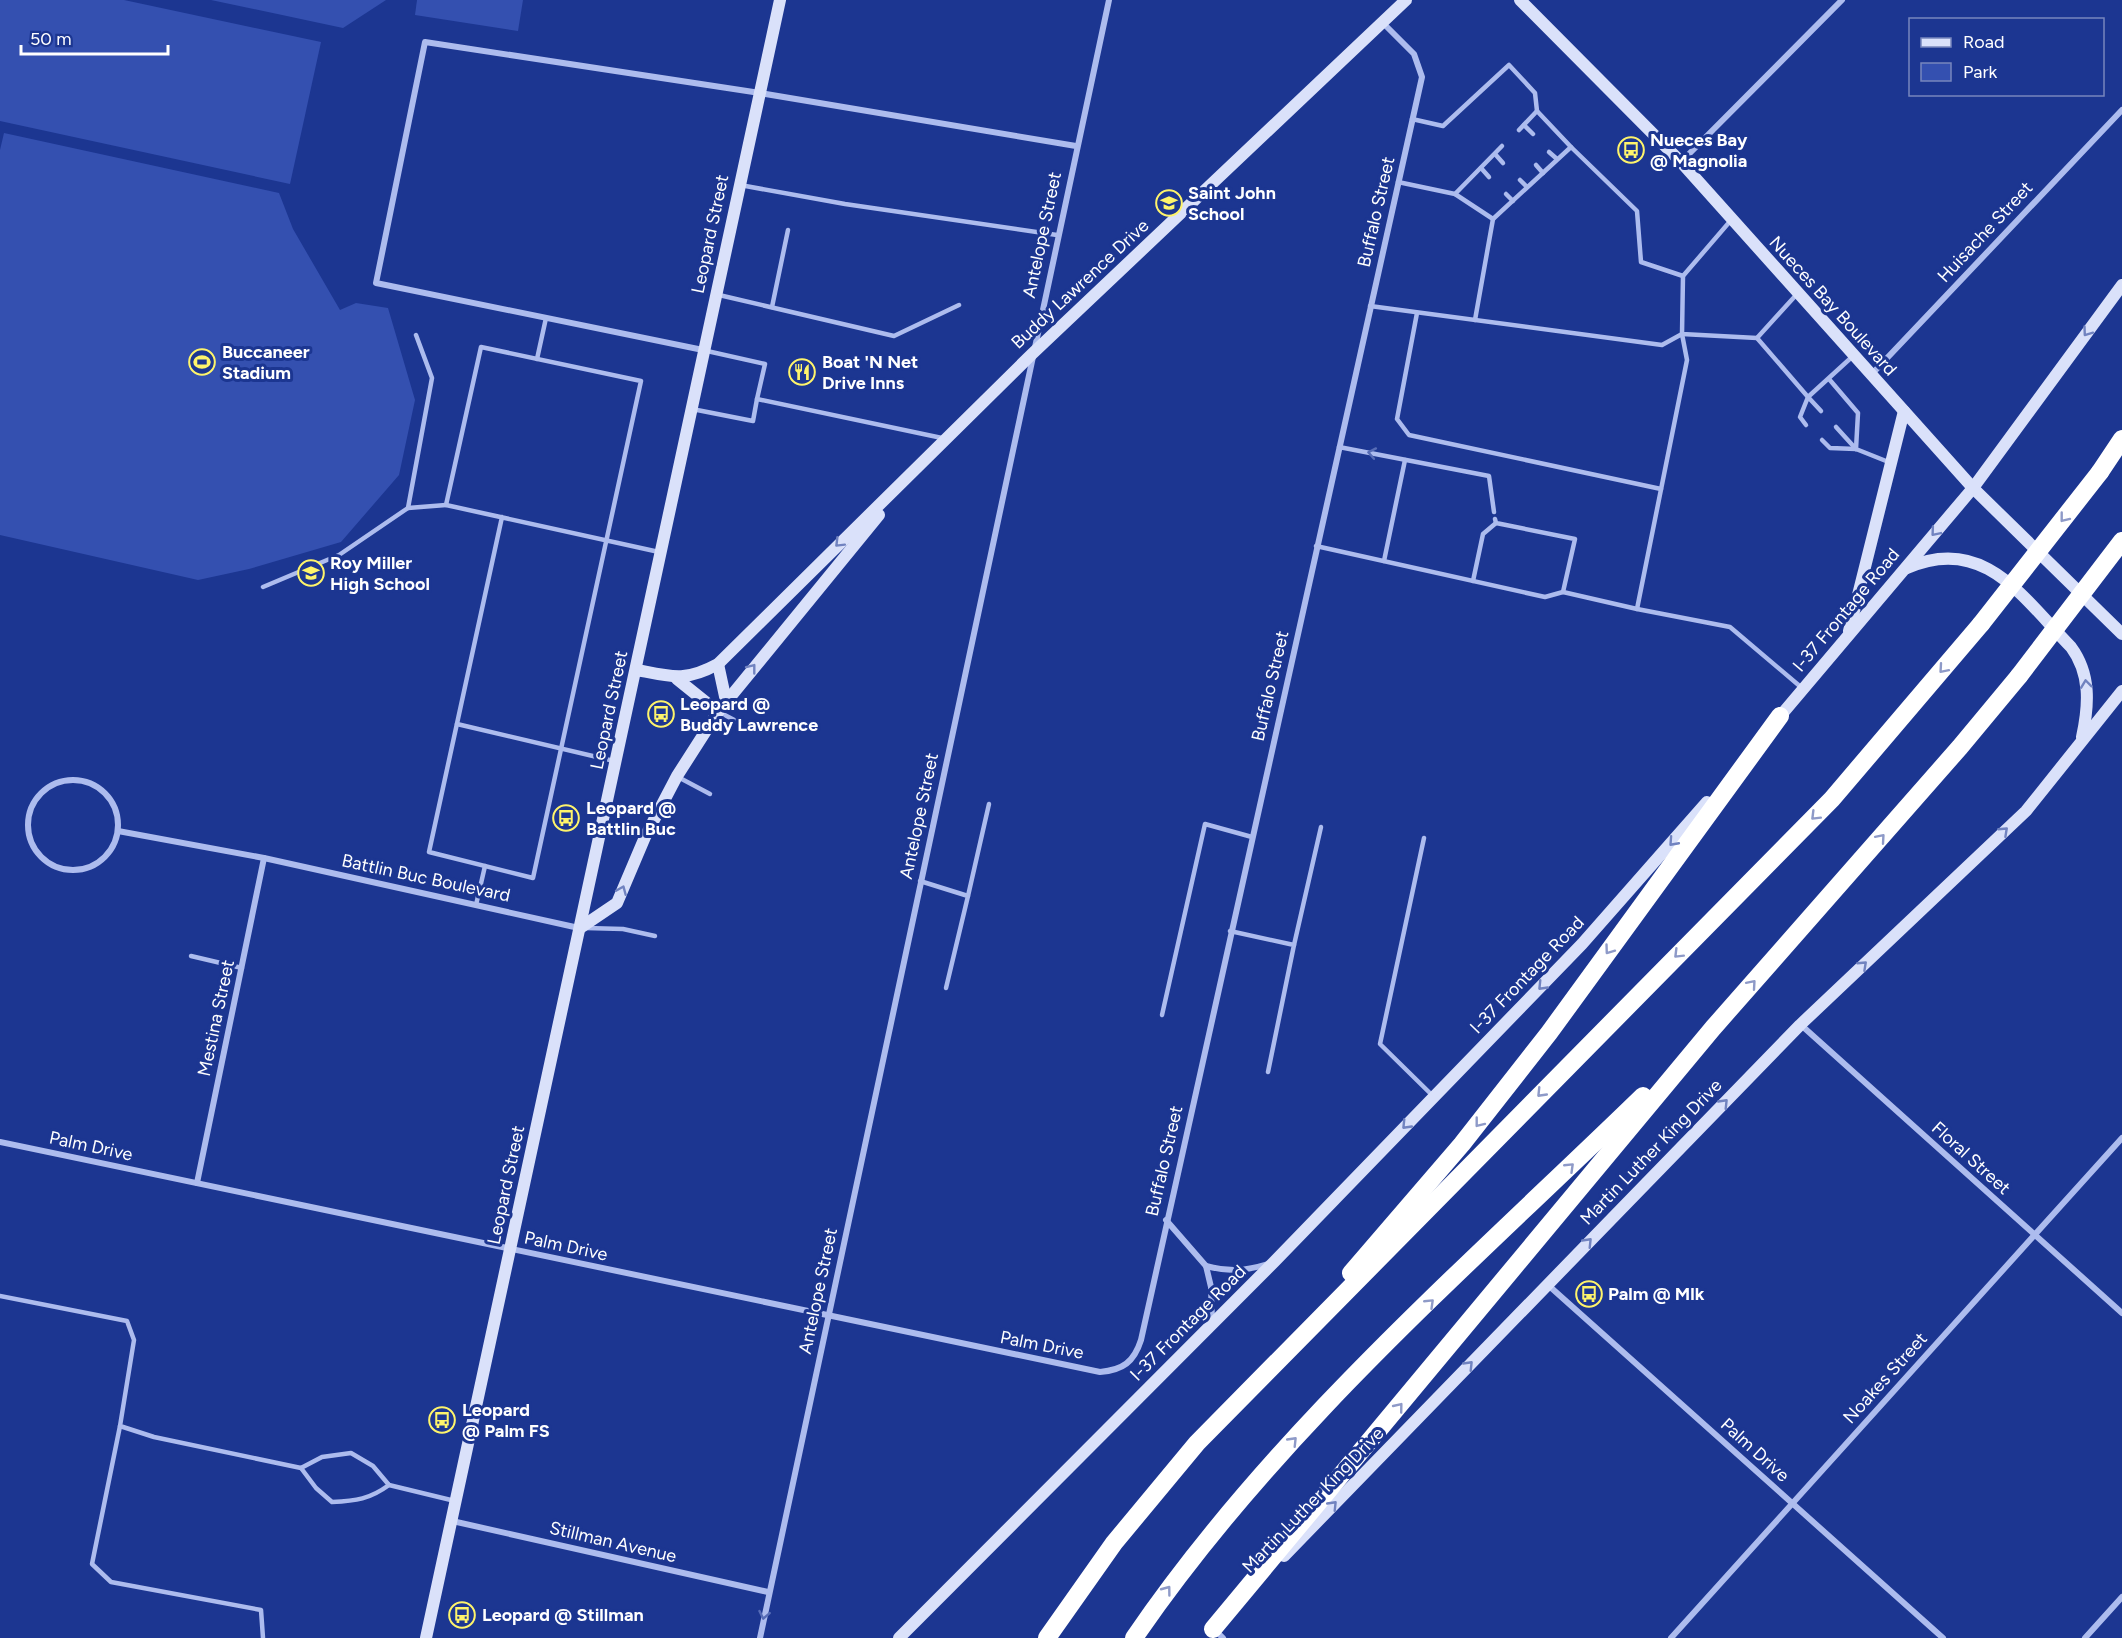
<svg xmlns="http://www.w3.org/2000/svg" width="2122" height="1638" font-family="Figtree,sans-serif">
	<rect width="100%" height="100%" fill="#1c3691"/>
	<g fill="#3450b0">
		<polygon points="0,0 124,0 321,42 290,184 0,121"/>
		<polygon points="211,0 386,0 343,28"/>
		<polygon points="417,0 523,0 518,31 415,15"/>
		<polygon points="4,133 279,193 293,229 340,310 356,303 388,308 415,400 399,475 341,542 249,569 198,580 0,535 0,150"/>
	</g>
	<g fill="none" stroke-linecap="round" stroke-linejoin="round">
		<g stroke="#adbcee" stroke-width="4.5">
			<polyline points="1412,119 1443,126 1509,65 1535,93 1537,111"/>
			<polyline points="1524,125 1533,134"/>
			<polyline points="1519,130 1537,111 1571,147"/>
			<polyline points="1549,152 1557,159"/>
			<polyline points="1495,154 1503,163"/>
			<polyline points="1536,165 1543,173"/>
			<polyline points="1481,168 1489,177"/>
			<polyline points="1520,180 1527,187"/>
			<polyline points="1398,182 1455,194 1493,219 1571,147 1637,211 1641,262 1683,276"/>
			<polyline points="740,185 845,204 1057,235"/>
			<polyline points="1455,194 1502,146"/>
			<polyline points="1506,194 1513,201"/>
			<polyline points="1732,219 1683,276 1682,334 1757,338 1797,294"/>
			<polyline points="719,295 894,336 959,305"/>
			<polyline points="772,307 788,230"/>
			<polyline points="1417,313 1397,419 1409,435 1661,489"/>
			<polyline points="1475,320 1493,219"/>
			<polyline points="1757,338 1808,397 1853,356"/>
			<polyline points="707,351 765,364 757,399"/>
			<polyline points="537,359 546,318"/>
			<polyline points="1829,379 1858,413 1856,449 1891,463"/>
			<polyline points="692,409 753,421 757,399 942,438"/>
			<polyline points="1806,425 1800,417 1808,397 1821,411"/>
			<polyline points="1836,427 1856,449"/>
			<polyline points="1822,440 1830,448 1856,449"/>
			<polyline points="1339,447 1489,476 1494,512"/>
			<polyline points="408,508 432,378 416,335"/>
			<path d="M502 517 429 852 533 878 641 381 481 347 446 505C517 521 588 537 659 552"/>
			<polyline points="1495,519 1496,523 1575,539 1563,592"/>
			<polyline points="1316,546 1545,597 1563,592 1637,609 1687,360 1682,334 1662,345 1370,306"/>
			<polyline points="1384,561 1405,460"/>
			<polyline points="1473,581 1483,534 1496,523"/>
			<polyline points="263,587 339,555 408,508 446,505"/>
			<polyline points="1637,609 1730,627 1802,688"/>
			<polyline points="719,712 738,722"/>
			<polyline points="457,724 614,761"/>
			<polyline points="678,777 710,794"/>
			<polyline points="1424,838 1380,1044 1434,1097"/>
			<polyline points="920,881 968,896 946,988"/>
			<polyline points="968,896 989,804"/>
			<polyline points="476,905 485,866"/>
			<polyline points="586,928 623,929 655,936"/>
			<polyline points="1230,931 1294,945 1268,1072"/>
			<polyline points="1294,945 1321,827"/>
			<polyline points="191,956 242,968"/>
			<polyline points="1162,1015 1205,824 1252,837"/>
			<polyline points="0,1296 127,1321 134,1340 120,1426 154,1437 301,1468 322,1457 351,1453 373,1466 389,1485 455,1501"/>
			<polyline points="120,1426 92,1564 111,1582 261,1610 263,1638"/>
			<path d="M301 1468 316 1488 332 1502C356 1501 370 1499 389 1485"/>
		</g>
		<g stroke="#adbcee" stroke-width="6">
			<polyline points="1681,162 1842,0"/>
			<polyline points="703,350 376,283 425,42 760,93 1076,146"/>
			<polyline points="1871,375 2122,110"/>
			<circle cx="73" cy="825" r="45"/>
			<polyline points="118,831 264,858 579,928"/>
			<polyline points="1801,1025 2122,1313"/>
			<path d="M0 1142 1100 1372C1123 1370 1134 1362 1141 1340L1422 77 1414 54 1383 23"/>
			<polyline points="197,1183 264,858"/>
			<polyline points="1166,1220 1206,1266 1211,1287 1212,1322"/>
			<path d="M1206 1266C1229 1272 1245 1271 1268 1264"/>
			<polyline points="1548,1285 1943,1638"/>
			<polyline points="452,1521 768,1592"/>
			<polyline points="1214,1629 1223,1638"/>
			<polyline points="760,1638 1109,0"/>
			<polyline points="1671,1638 2122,1138"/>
			<polyline points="2085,1638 2122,1597"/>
		</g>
		<g stroke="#dae1fa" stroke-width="12">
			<polyline points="1520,0 1681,162 1973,488 2122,634"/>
			<path d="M1907 568C1984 534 2023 598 2071 647 2091 674 2089 705 2082 737"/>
			<polyline points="1849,631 1904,411"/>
			<polyline points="718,664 726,701"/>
			<path d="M637 670C672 677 685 682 718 664L1032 354 1406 0"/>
			<polyline points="677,679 718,712"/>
			<polyline points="1777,720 1973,488 2122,285"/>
			<polyline points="580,928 617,903 645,837 677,776 718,712 879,515"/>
			<polyline points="1284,1556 1800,1025 2026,811 2122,691"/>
			<polyline points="426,1638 780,0"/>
			<polyline points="899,1638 1274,1262 1582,944 1707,802"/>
		</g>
		<g stroke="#fff" stroke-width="18">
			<polyline points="2100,472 2122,439"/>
			<polyline points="1351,1273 1462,1144 1549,1033 1780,716"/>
			<polyline points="1213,1629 1713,1028 1960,747 2019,676"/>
			<polyline points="1047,1638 1114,1543 1197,1443 1832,799 1981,624"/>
			<path d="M1134 1638C1274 1433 1466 1268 1643 1096"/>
		</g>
		<g stroke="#fff" stroke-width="18">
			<polyline points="1981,624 2100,472"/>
			<polyline points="2019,676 2122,541"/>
		</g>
	</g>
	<defs><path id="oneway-chevron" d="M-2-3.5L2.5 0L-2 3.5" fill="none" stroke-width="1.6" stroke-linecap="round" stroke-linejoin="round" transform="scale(1.5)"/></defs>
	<g stroke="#7183c0">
		<use href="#oneway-chevron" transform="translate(2087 332) rotate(126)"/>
		<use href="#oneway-chevron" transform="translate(1935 532) rotate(130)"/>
		<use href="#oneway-chevron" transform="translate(839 543) rotate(135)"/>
		<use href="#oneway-chevron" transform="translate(752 668) rotate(-52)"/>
		<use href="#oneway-chevron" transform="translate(2086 684) rotate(-97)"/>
		<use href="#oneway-chevron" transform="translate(2004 831) rotate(-43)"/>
		<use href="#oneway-chevron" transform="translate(1673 842) rotate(132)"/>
		<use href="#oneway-chevron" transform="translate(622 890) rotate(-67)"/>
		<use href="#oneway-chevron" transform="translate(1863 965) rotate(-43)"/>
		<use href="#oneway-chevron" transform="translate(1542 986) rotate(134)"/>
		<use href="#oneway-chevron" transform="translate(1724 1103) rotate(-46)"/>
		<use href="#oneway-chevron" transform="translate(1406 1125) rotate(134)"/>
		<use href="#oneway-chevron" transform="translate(1588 1242) rotate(-46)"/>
		<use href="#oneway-chevron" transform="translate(1469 1365) rotate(-46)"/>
		<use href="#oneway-chevron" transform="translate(1333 1505) rotate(-46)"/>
	</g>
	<g stroke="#566cb6">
		<use href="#oneway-chevron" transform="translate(1372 453) rotate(-169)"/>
		<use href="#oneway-chevron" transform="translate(764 1615) rotate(101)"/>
	</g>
	<g stroke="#8e9ac8">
		<use href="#oneway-chevron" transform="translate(2064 518) rotate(128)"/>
		<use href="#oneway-chevron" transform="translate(1943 669) rotate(131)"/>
		<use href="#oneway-chevron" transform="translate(1815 816) rotate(135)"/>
		<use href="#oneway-chevron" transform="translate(1881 838) rotate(-49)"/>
		<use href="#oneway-chevron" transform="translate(1609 950) rotate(126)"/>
		<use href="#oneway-chevron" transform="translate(1678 954) rotate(135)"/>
		<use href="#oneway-chevron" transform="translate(1752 984) rotate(-49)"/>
		<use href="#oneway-chevron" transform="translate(1541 1093) rotate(134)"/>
		<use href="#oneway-chevron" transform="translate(1479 1123) rotate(128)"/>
		<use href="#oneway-chevron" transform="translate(1570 1167) rotate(-44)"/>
		<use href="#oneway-chevron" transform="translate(1430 1303) rotate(-44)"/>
		<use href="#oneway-chevron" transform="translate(1399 1407) rotate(-51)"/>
		<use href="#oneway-chevron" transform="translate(1293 1441) rotate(-46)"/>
		<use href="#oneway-chevron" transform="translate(1167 1590) rotate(-53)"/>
	</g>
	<defs>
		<g id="bus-ring" transform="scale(1.35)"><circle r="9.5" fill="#1c3691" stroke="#fef46b" stroke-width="1.5"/><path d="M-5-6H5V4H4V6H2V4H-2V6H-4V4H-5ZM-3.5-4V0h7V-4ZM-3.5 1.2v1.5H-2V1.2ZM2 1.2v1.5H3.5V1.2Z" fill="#fef46b"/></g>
		<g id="school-ring" transform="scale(1.35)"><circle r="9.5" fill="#1c3691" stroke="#fef46b" stroke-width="1.5"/><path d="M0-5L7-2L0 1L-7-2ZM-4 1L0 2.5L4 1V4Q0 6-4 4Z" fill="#fef46b"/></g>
		<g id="stadium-ring" transform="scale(1.35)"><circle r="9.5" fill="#1c3691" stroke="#fef46b" stroke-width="1.5"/><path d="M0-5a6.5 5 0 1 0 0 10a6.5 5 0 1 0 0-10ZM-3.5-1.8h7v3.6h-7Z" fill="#fef46b"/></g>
		<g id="restaurant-ring" transform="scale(1.35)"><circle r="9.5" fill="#1c3691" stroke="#fef46b" stroke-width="1.5"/><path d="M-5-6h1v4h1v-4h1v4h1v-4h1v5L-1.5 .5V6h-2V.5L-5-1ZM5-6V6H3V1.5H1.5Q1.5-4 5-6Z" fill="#fef46b"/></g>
	</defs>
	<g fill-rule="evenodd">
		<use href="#bus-ring" x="1631" y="150"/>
		<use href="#school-ring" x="1169" y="203"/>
		<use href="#stadium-ring" x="202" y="362"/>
		<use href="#restaurant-ring" x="802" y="372"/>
		<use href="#school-ring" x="311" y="573"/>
		<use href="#bus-ring" x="661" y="714"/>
		<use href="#bus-ring" x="566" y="818"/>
		<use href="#bus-ring" x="1589" y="1294"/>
		<use href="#bus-ring" x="442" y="1420"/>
		<use href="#bus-ring" x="462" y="1615"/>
	</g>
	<g text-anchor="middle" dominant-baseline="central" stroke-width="6" stroke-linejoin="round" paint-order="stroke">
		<g font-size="18" font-weight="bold" fill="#fff" stroke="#1c3691" text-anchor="start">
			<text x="1650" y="140">Nueces Bay<tspan x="1650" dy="21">@ Magnolia</tspan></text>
			<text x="1188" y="193">Saint John<tspan x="1188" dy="21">School</tspan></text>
			<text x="222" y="352">Buccaneer<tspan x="222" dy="21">Stadium</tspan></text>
			<text x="822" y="362">Boat 'N Net<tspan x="822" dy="21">Drive Inns</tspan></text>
			<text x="330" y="563">Roy Miller<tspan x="330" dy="21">High School</tspan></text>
			<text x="680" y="704">Leopard @<tspan x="680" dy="21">Buddy Lawrence</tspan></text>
			<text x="586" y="808">Leopard @<tspan x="586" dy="21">Battlin Buc</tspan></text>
			<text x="1608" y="1294">Palm @ Mlk</text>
			<text x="462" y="1410">Leopard<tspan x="462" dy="21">@ Palm FS</tspan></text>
			<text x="482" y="1615">Leopard @ Stillman</text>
		</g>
		<g font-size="18" fill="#fff" stroke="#1c3691">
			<text transform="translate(1376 212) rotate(-77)">Buffalo Street</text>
			<text transform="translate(1985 232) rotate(-47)">Huisache Street</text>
			<text transform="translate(710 234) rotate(-78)">Leopard Street</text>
			<text transform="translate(1042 235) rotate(-78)">Antelope Street</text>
			<text transform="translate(1080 284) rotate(-43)">Buddy Lawrence Drive</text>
			<text transform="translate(1833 306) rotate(48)">Nueces Bay Boulevard</text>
			<text transform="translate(1846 610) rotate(-50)">I-37 Frontage Road</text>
			<text transform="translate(1270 686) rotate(-77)">Buffalo Street</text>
			<text transform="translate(609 710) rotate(-78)">Leopard Street</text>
			<text transform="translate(919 816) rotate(-78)">Antelope Street</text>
			<text transform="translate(426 878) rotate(12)">Battlin Buc Boulevard</text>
			<text transform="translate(1527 975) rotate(-46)">I-37 Frontage Road</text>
			<text transform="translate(216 1018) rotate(-78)">Mestina Street</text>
			<text transform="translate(91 1146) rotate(12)">Palm Drive</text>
			<text transform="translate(1651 1152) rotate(-46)">Martin Luther King Drive</text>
			<text transform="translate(1971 1158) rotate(42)">Floral Street</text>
			<text transform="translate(1164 1161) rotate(-77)">Buffalo Street</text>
			<text transform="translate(506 1185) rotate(-78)">Leopard Street</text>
			<text transform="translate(566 1246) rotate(12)">Palm Drive</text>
			<text transform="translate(818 1291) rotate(-78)">Antelope Street</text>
			<text transform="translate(1188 1323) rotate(-45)">I-37 Frontage Road</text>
			<text transform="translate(1042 1345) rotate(11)">Palm Drive</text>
			<text transform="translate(1885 1378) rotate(-48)">Noakes Street</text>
			<text transform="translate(1755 1450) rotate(42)">Palm Drive</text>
			<text transform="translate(1313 1500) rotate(-46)">Martin Luther King Drive</text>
			<text transform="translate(613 1542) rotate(13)">Stillman Avenue</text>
		</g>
	</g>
	<rect x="1909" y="18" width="195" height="78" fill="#1c3691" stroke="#7786bd" stroke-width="1.5"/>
	<rect x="1921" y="38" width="30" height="9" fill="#dae1fa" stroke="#7786bd" stroke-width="1.5"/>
	<text x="1963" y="48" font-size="18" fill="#ffffff">Road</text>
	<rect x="1921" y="63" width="30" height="18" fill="#3450b0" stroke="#7786bd" stroke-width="1.5"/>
	<text x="1963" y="78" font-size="18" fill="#ffffff">Park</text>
	<path d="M21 45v9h147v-9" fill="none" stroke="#ffffff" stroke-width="3"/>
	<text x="30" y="45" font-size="18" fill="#ffffff" stroke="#1c3691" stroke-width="4.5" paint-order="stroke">50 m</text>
</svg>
